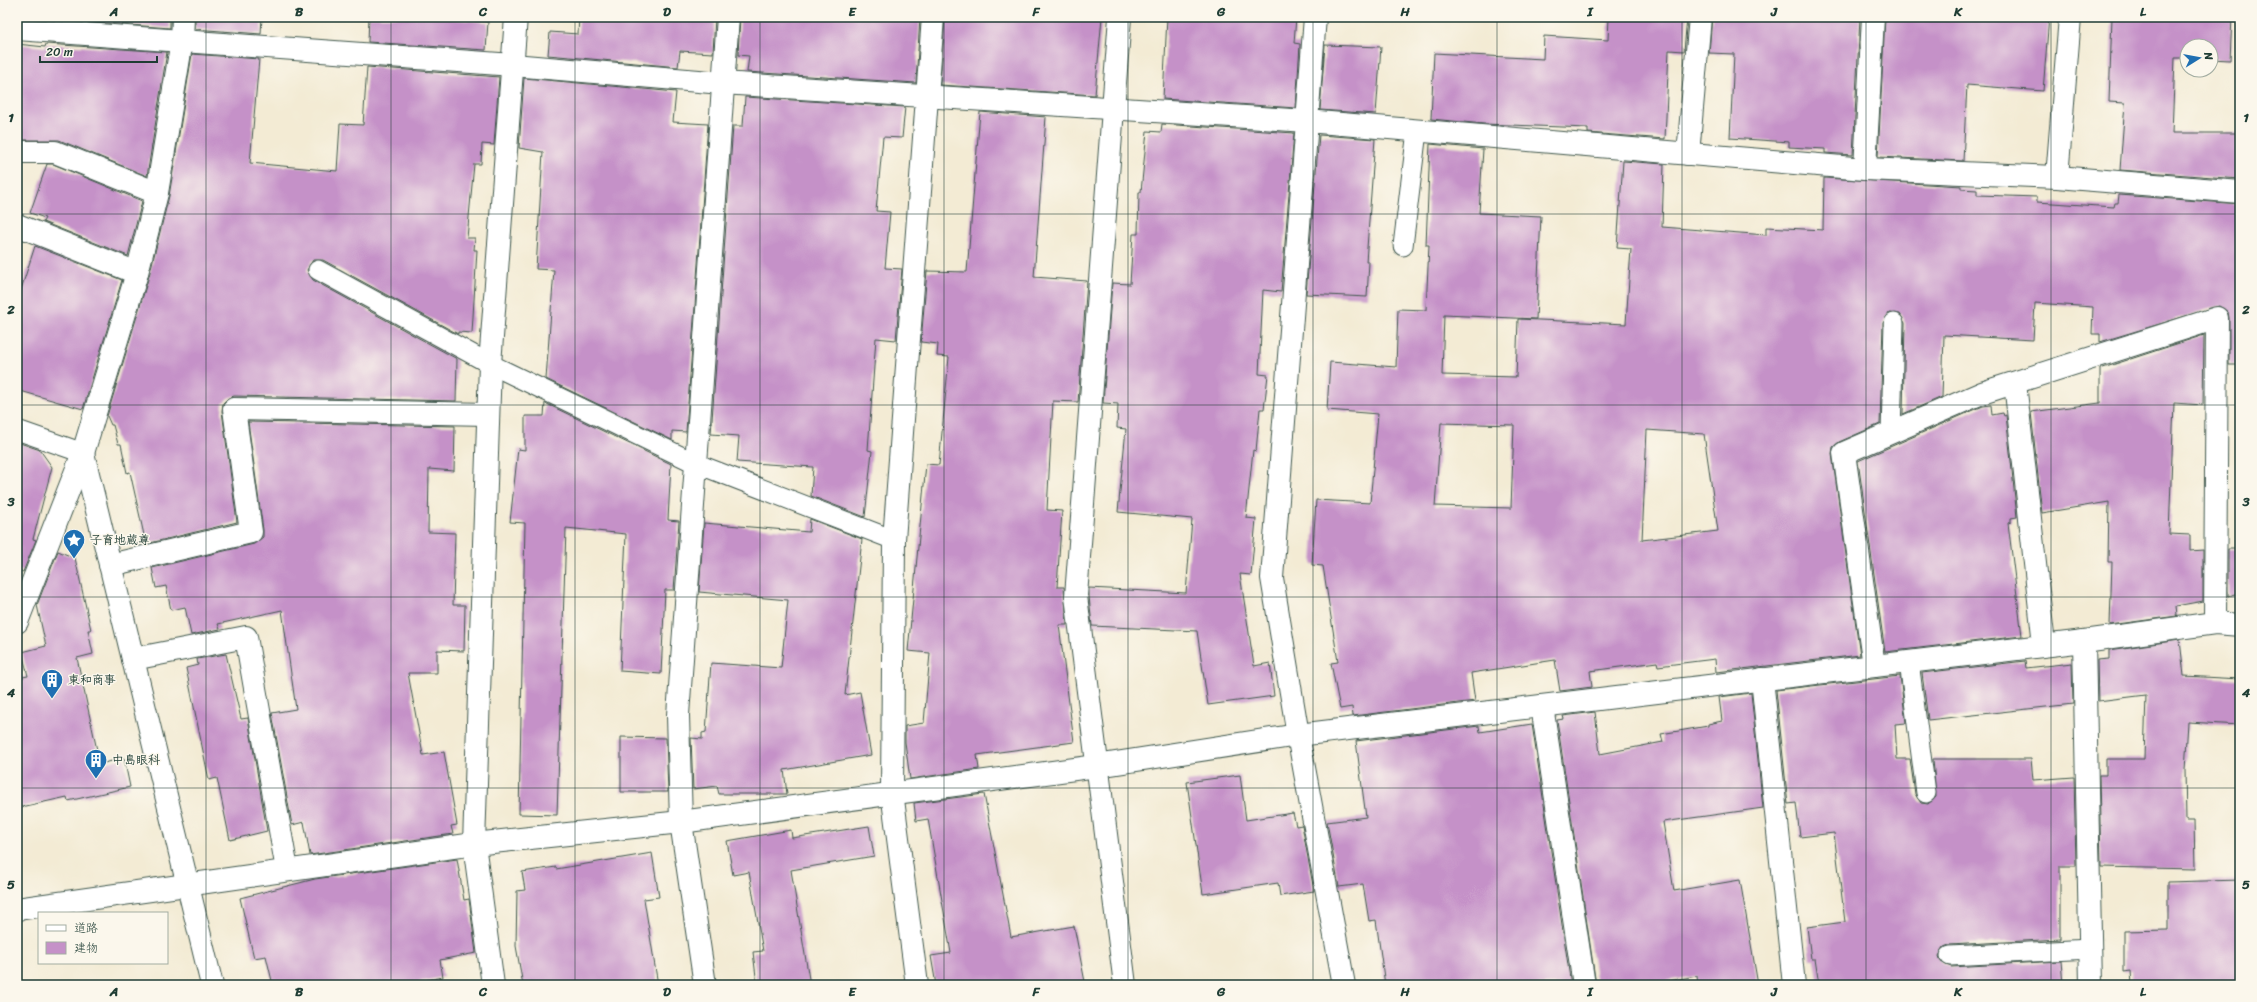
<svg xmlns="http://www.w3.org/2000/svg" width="2257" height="1002" font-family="Sriracha,'Klee One',sans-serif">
	<rect width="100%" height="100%" fill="#fbf7ec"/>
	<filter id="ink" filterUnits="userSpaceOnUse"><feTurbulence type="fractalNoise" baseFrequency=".025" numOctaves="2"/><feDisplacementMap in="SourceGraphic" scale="8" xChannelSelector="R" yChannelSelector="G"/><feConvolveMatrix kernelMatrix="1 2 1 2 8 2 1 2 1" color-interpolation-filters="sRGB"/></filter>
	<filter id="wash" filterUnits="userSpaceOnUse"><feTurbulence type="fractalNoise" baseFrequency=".012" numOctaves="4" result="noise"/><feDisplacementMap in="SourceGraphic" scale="16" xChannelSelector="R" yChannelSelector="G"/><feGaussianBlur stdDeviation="0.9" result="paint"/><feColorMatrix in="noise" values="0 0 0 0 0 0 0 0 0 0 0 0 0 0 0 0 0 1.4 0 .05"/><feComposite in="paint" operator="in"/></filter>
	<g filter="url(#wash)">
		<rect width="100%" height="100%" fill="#f3ebd4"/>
		<g id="blocks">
			<g fill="#c591c8" fill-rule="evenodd">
				<polygon points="49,17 170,17 170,28 49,19"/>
				<polygon points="195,17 262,17 261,34 195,29"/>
				<polygon points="369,17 452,17 451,19 488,22 486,50 368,42"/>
				<polygon points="579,17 715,17 713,53 680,51 678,67 548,55 550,32 578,34"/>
				<polygon points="740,17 920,17 916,83 747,72 749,56 738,55"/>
				<polygon points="945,17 1102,17 1095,95 940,85"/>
				<polygon points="1167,17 1296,17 1294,43 1300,44 1296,108 1163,99"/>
				<polygon points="1609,17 1687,17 1684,51 1669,50 1665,139 1588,133 1588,128 1484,124 1431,119 1434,53 1543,59 1544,36 1608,40"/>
				<polygon points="1712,17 1860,17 1853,155 1825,153 1825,149 1789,147 1789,142 1730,138 1734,54 1709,53"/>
				<polygon points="1885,17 2049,17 2043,91 1967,85 1963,161 1878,157"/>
				<polygon points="2112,17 2232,17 2230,60 2211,59 2211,46 2187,46 2187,58 2175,58 2172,133 2240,133 2240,179 2120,170 2125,103 2109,102"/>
				<polygon points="17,44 45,47 46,44 167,52 147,176 59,140 17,140"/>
				<polygon points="1325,45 1381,47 1376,114 1320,110"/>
				<polygon points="192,54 259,59 250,163 337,171 340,124 363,125 367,67 499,77 494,145 482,144 481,164 474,164 467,238 475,238 474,250 477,250 472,333 458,332 458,334 323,260 313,260 307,270 313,280 457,359 456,401 234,396 228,398 223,403 222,411 237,522 146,544 130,472 127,473 121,444 118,444 113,425 111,425 107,416 149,276 169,196"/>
				<polygon points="524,78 676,92 673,122 708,124 686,432 672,431 672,440 546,379 554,270 536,269 543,152 519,148"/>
				<polygon points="745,97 905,107 902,138 883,137 876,211 890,212 885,268 902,269 896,340 876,338 868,450 872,451 865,517 811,496 813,467 737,462 739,436 711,434 733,126 743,126"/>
				<polygon points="980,112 1046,117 1034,277 1087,281 1078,402 1053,401 1047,510 1062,511 1057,587 1064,587 1067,625 1059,625 1074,742 977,755 979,769 910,779 905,742 905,726 924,723 930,653 908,651 926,464 939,465 949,357 937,356 938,344 921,342 927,271 967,272"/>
				<polygon points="1162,124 1294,133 1281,292 1263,290 1259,374 1268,375 1264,409 1260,409 1256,451 1253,450 1246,518 1256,519 1251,575 1240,574 1254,666 1270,663 1274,696 1208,705 1197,631 1092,626 1089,596 1089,588 1186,593 1192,519 1118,512 1126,429 1117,428 1118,404 1103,403 1112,283 1130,284 1133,234 1138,234 1139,192 1141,192 1147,131 1161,132"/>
				<polygon points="1319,135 1375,139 1366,262 1369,262 1367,297 1306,294"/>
				<path d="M1430 144 1483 149 1479 213 1541 216 1536 319 1444 315 1442 375 1516 377 1518 319 1626 324 1631 249 1617 248 1623 161 1664 164 1662 227 1766 235V227L1823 230 1824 178 1961 186V189L1977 190V195L2037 197V202L2114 207 2115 203H2118L2119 195 2240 204V365H2229V318L2228 312 2219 306 2100 342V334H2092L2093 307 2035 303 2033 340 1944 335 1942 397 1903 414 1905 323 1900 314 1889 313 1883 323 1880 424 1839 442 1833 447 1832 454 1860 655 1716 672 1715 659 1658 666 1657 662 1590 671 1592 687 1560 691 1555 660 1471 673 1475 701 1353 716 1352 707 1340 709 1331 663 1338 662 1323 566 1312 565 1316 500 1370 503 1378 414 1327 410 1330 362 1396 367 1398 309 1426 310 1429 245H1426ZM1441 423 1514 425 1511 508 1435 506ZM1647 430 1704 434 1718 531 1642 540Z"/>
				<polygon points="47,164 53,164 142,201 128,256 43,222 45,218 30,213"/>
				<polygon points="35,246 122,280 83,409 17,390 17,302"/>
				<polygon points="2204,335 2203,405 2174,403 2169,534 2190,535 2190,551 2203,550 2203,601 2176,606 2177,616 2110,625 2112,562 2108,562 2109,502 2042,513 2031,412 2100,403 2100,369"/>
				<polygon points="545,403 671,464 668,520 679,521 674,590 665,590 661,674 620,671 626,534 566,528 557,815 519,814 525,523 510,522 518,449 525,450 525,416 544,416"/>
				<polygon points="1991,405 1992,415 2003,413 2004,416 2006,415 2017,517 2011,518 2011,522 2008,523 2022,636 1885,652 1858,461 1983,406"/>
				<polygon points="248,422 455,426 454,471 429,469 428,532 455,533 453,605 465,605 464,651 437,650 437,673 408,673 423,755 444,752 457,825 451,826 453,834 310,855 304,822 292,825 272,713 296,709 282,610 218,624 220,629 191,635 185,607 171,610 166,586 156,588 152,568 254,544 263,537 263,530"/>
				<polygon points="17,442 40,450 52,467 33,539 36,540 23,572 17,569"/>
				<polygon points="810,519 862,539 845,695 860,692 871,755 784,770 787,794 719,794 717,786 693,789 691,738 702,739 702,733 706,732 711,663 781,668 788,600 699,592 704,523 809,532"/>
				<polygon points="2228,549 2240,549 2240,593 2228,596"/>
				<polygon points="58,551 75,558 91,630 88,630 93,654 77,658 100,764 124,758 130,787 68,801 67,797 17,808 17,678 28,676 22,652 46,646 37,605"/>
				<polygon points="2180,640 2184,676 2240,679 2240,725 2188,722 2185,770 2186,820 2194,820 2195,869 2101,867 2099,775 2106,775 2106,759 2144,759 2146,695 2098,701 2097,660 2109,659 2109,650"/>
				<polygon points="226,654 241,719 248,718 267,831 230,840 217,778 209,780 186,668 198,665 197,659"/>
				<polygon points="2025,661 2026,668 2072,663 2073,704 1928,720 1922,673"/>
				<polygon points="1900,676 1906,723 1895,724 1897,759 1910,759 1915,794 1921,803 1928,804 1936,797 1933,759 2031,759 2033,780 2074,777 2076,866 2060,866 2060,939 1949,945 1944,947 1939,956 1941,962 1951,967 2061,961 2063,985 1819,985 1815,959 1811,959 1807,927 1845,922 1834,833 1800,837 1796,803 1788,804 1776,690"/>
				<polygon points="1751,693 1763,808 1663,822 1674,891 1740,880 1758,985 1698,985 1697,976 1641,985 1596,985 1557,720 1564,719 1563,716 1595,712 1600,754 1663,742 1661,734 1708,726 1708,724 1722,721 1719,697"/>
				<polygon points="1532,724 1571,985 1385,985 1376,920 1369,921 1363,884 1339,887 1327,822 1366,817 1356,741 1479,726 1480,732"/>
				<polygon points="621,737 666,738 668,792 621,792"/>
				<polygon points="1240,775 1246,820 1293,813 1296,826 1302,825 1314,891 1280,896 1278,883 1203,894 1187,782"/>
				<polygon points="984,794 1011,937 1074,926 1085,982 1065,985 936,985 931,956 951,953 928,819 916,821 914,803"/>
				<polygon points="869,826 874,856 791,870 810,985 757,985 753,952 763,951 749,872 733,875 727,841 791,830 792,838"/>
				<polygon points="652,853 659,897 644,899 658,985 523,985 516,946 517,891 525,890 522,872 556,867 556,869"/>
				<polygon points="457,859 464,900 469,899 476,953 440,960 443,977 403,985 273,985 266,956 254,958 240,898 315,879"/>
				<polygon points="2240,880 2240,985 2132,985 2131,971 2124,972 2124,931 2168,930 2168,882"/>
			</g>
		</g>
	</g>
	<g filter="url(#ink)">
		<use href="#blocks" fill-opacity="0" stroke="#3f574c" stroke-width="1"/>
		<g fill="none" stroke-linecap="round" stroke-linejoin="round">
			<g stroke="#3f574c" stroke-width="21">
				<g id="lane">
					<polyline points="1403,246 1417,131"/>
					<polyline points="318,270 490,364 695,463 894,540"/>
					<polyline points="17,430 83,453"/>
					<polyline points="1891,433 1894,323"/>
					<polyline points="1909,662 1926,793"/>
					<polyline points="1950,956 2090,949"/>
				</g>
			</g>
			<g stroke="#3f574c" stroke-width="24">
				<g id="street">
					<polyline points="1120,17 1076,596 1125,985"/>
					<polyline points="1315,17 1272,578 1298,735 1344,985"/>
					<polyline points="17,29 513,65 722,83 1307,121 1865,169 2057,177 2240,192"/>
					<polyline points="17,152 55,152 157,193"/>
					<polyline points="1688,154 1700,17"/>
					<polyline points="1865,169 1873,17"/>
					<polyline points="2057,177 2070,17"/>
					<polyline points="17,225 137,273"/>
					<polyline points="2015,383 2044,645"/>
					<polyline points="110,565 251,532 234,409 488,414"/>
					<polyline points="17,622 83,453 137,273 157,193 182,40 183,17"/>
					<polyline points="2084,641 2091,985"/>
					<polyline points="133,659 246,637 287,870"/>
					<polyline points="1874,666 1844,453 1982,393 2217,318 2215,623"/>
					<polyline points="1762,679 1794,985"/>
					<polyline points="1542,706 1584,985"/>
					<polyline points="17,909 474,844 681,822 1097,766 1298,735 2084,641 2215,623 2240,625"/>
					<polyline points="493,985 474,844 490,364 516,17"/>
					<polyline points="705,985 681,822 678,715 728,17"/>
					<polyline points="917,985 892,792 894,540 933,17"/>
				</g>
			</g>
			<g stroke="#3f574c" stroke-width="24">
				<polyline id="secondary" points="83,453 212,985"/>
			</g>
			<use href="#lane" stroke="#fff" stroke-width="19"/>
			<use href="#street" stroke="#fff" stroke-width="22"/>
			<use href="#secondary" stroke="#fff" stroke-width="22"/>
		</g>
	</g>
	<path fill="none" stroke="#1f3d34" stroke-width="1" stroke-opacity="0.55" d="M206 17V985M391 17V985M575 17V985M760 17V985M944 17V985M1128 17V985M1313 17V985M1497 17V985M1682 17V985M1866 17V985M2051 17V985M17 214H2240M17 405H2240M17 597H2240M17 788H2240"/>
	<defs>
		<g id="sight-pin" transform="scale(1.15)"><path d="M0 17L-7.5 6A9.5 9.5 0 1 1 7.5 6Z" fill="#1f6fb2" stroke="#fbf7ec"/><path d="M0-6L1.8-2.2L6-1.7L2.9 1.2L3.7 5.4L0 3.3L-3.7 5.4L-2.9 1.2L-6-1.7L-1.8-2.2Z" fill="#fff"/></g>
		<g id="building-pin" transform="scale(1.15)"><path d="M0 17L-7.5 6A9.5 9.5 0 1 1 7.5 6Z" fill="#1f6fb2" stroke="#fbf7ec"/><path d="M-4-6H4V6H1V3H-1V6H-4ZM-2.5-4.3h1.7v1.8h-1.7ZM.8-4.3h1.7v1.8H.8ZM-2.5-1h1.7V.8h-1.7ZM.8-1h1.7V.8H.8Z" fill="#fff"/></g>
	</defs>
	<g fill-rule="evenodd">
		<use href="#sight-pin" x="74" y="540"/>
		<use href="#building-pin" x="52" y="680"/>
		<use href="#building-pin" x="96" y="760"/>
	</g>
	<g text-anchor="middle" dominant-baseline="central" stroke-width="3" stroke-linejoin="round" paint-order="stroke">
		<g font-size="12" font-weight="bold" fill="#1f3d34" stroke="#fbf7ec" text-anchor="start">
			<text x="90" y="540">子育地蔵尊</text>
			<text x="68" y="680">東和商事</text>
			<text x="112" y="760">中島眼科</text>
		</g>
	</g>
	<rect width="2257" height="1002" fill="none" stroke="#fbf7ec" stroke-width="44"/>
	<rect x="38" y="912" width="130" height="52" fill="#fbf7ec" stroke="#a3ada2"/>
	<rect x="46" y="925" width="20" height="6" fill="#ffffff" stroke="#a3ada2"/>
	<text x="74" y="932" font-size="12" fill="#1f3d34">道路</text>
	<rect x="46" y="942" width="20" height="12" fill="#c591c8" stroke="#a3ada2"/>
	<text x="74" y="952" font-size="12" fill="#1f3d34">建物</text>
	<g transform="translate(2199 58) rotate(79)"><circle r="19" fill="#fbf7ec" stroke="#a3ada2"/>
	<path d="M0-3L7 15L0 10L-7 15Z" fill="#1f6fb2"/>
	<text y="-6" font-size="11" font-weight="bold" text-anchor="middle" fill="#1f3d34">N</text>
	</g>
	<path d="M40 56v6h117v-6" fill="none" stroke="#1f3d34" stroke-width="2"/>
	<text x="46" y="56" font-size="12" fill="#1f3d34" stroke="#fbf7ec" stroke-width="3" paint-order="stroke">20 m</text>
	<rect x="22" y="22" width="2213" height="958" fill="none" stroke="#1f3d34" stroke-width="1.5"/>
	<g font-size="13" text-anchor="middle" font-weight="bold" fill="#1f3d34">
		<text x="114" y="16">A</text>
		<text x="299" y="16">B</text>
		<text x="483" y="16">C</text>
		<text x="667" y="16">D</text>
		<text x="852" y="16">E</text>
		<text x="1036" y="16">F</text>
		<text x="1221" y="16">G</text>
		<text x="1405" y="16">H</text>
		<text x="1590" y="16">I</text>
		<text x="1774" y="16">J</text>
		<text x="1958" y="16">K</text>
		<text x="2143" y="16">L</text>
		<text x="11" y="122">1</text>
		<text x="2246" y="122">1</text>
		<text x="11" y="314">2</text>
		<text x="2246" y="314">2</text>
		<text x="11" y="506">3</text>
		<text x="2246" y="506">3</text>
		<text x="11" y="697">4</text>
		<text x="2246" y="697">4</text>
		<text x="11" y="889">5</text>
		<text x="2246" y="889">5</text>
		<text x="114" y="996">A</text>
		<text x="299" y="996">B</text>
		<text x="483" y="996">C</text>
		<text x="667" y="996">D</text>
		<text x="852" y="996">E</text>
		<text x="1036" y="996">F</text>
		<text x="1221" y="996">G</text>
		<text x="1405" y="996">H</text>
		<text x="1590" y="996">I</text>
		<text x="1774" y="996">J</text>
		<text x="1958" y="996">K</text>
		<text x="2143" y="996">L</text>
	</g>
</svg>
